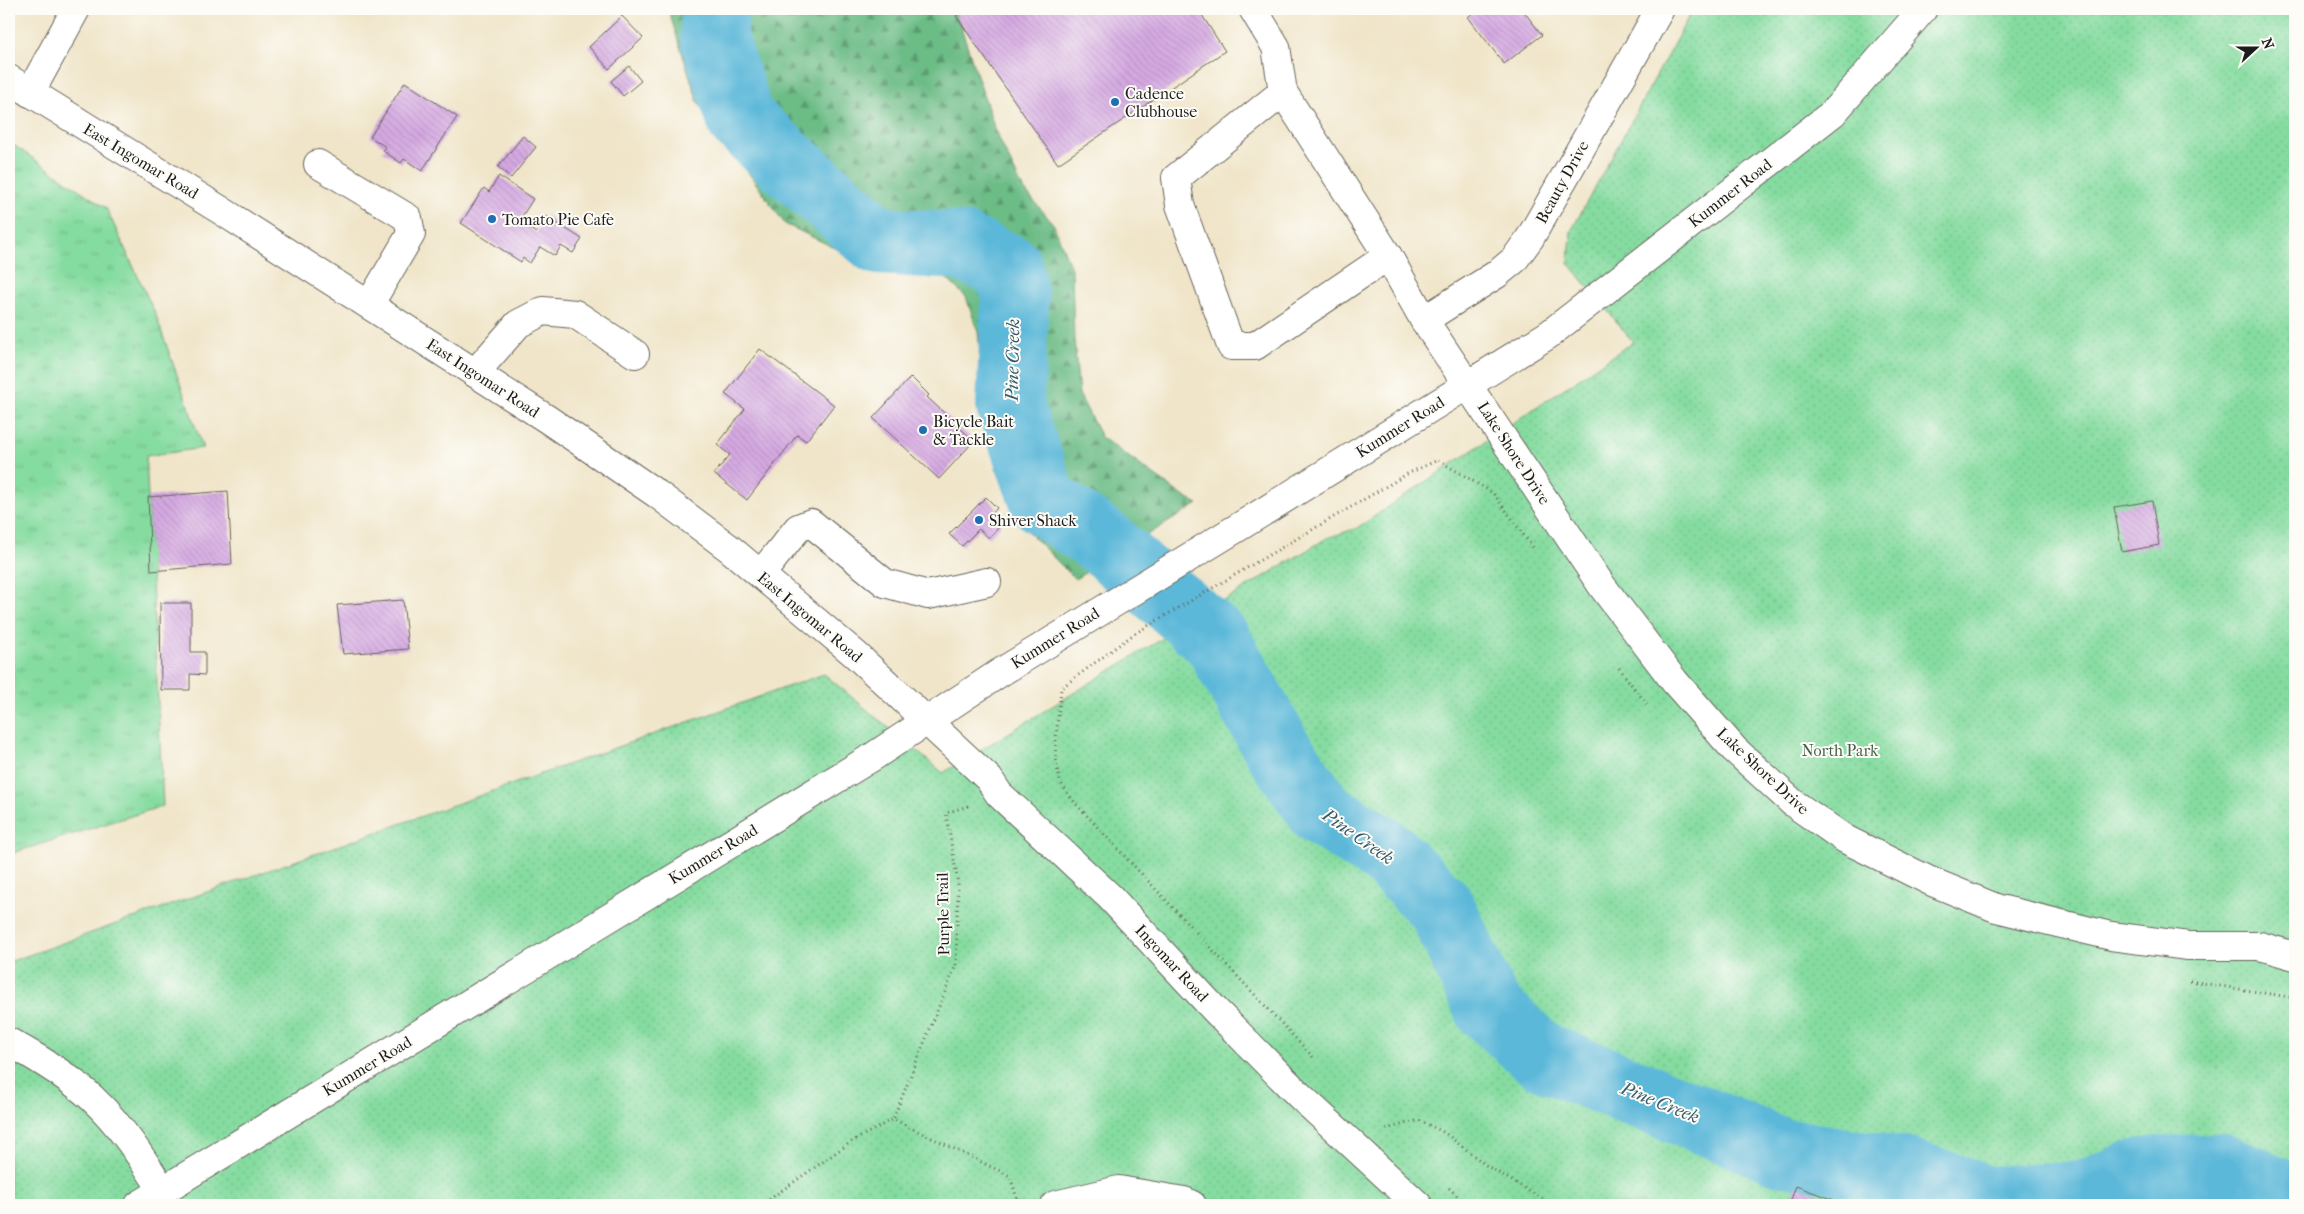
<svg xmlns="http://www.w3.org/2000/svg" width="2304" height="1214" font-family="'IM FELL French Canon',serif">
	<defs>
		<pattern id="grass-tufts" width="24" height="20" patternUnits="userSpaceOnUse" patternTransform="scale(1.25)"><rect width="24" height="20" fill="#85dca0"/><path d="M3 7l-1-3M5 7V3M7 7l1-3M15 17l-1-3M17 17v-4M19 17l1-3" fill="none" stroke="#72bc89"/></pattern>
		<pattern id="forest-firs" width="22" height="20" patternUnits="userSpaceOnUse" patternTransform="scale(1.25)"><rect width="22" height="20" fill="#6cbc86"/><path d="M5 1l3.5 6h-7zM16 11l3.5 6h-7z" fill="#58986d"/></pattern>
		<pattern id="park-dots" width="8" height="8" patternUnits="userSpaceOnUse" patternTransform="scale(1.25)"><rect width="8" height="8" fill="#85dca0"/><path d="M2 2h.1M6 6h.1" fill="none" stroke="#72bc89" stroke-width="1.8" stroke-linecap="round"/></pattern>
		<pattern id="building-back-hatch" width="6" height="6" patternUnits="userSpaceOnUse" patternTransform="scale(1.25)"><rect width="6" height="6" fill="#d5a9e2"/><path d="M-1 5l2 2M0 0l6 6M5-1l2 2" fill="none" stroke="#b691c1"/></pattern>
	</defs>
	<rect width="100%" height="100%" fill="#fdfcf7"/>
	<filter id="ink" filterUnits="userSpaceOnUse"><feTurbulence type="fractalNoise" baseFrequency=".02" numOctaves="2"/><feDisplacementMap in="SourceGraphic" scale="10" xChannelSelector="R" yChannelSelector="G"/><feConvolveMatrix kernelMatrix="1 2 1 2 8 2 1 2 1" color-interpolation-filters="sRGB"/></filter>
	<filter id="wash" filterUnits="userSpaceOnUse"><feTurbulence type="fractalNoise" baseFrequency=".0096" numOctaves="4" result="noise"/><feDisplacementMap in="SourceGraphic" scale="20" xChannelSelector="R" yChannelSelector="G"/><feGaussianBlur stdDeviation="1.12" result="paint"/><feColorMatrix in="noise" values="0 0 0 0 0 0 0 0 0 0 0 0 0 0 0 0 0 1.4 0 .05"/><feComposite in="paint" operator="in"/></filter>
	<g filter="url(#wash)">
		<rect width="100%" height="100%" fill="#f0e5c9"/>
		<polygon fill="url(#grass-tufts)" stroke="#507c5e" points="9,142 106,208 155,313 203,448 146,456 163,806 9,854"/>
		<polygon fill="url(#forest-firs)" stroke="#446c51" points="668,9 955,9 996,132 1022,187 1054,225 1072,271 1074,339 1079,394 1101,437 1186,498 1198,504 1075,579 1020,524 996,468 985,407 978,332 966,297 946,278 912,269 862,261 785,224 698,102"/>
		<polygon fill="url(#park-dots)" stroke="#507c5e" points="1693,9 2295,9 2295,1205 9,1205 9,962 824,674 943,773 1327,538 1357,528 1633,342 1569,263 1571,231"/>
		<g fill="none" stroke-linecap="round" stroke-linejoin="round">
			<polyline stroke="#5bb8d9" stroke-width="68" points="715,9 714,38 741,120 787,162 879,241 961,246 1009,268 1015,298 1010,406 1044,502 1103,542 1216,639 1278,749 1321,812 1385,852 1441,907 1488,1008 1542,1056 1782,1152 1905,1171 1986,1200 2078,1196 2144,1171 2220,1167 2295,1198"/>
		</g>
		<g id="blocks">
			<g fill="url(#building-back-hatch)">
				<polygon points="966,9 1198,9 1225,51 1058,164 956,16"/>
				<polygon points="1478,9 1522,9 1542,35 1504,64 1468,17"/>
				<polygon points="622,16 643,38 609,69 589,47"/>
				<polygon points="629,66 641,81 623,96 611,81"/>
				<polygon points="405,82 457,117 422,171 404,159 401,163 383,151 386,147 370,137"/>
				<polygon points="523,136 536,147 511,178 498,167"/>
				<polygon points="499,176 533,199 519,221 536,233 546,216 582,239 573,253 561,246 555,256 540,247 530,263 523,258 521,262 461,223 484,188 489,192"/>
				<polygon points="760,349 834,405 806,441 797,435 747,500 714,474 730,455 717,445 745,409 725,394"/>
				<polygon points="911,377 929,395 927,397 974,441 939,479 873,418"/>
				<polygon points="228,491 232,564 151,571 148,497"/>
				<polygon points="986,497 997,508 991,515 1001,525 989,538 979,529 962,546 949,534"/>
				<polygon points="2152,501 2159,545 2122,552 2114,507"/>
				<polygon points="403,600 408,649 343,654 337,605"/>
				<polygon points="160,603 191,603 191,652 205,652 205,675 190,674 190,690 161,690"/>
				<polygon points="1796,1186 1842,1203 1841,1205 1789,1205"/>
			</g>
		</g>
	</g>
	<g filter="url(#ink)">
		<use href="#blocks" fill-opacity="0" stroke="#666259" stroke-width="1"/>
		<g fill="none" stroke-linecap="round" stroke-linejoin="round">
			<g stroke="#666259" stroke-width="30">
				<g id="minor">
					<polyline points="1253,9 1276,47 1283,92 1176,178 1180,205 1231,346 1255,346 1388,256 1424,320 1602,586 1675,682 1734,749 1793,803 1845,839 1930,881 1996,908 2111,936 2188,946 2260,946 2295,956"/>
					<polyline points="1283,92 1388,256"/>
					<polyline points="30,93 76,9"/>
					<polyline points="318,164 408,218 411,234 369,305"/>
					<polyline points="1424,320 1497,274 1514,260 1530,238 1660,9"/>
					<polyline points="475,373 518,324 543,311 575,314 635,354"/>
					<polyline points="761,574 798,528 811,523 885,583 928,595 987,582"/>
					<path d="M9 1042C38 1058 68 1076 92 1098 121 1125 142 1158 163 1191"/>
					<polyline points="139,1205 874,756 1001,672 1242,525 1548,335 1833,113 1923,9"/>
					<polyline points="1055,1205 1119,1190 1184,1201 1192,1205"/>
				</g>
			</g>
			<g stroke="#666259" stroke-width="30">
				<polyline id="major" points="9,79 222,211 547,419 657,494 729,548 856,655 989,779 999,794 1110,897 1216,1011 1300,1096 1418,1205"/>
			</g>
			<g stroke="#666259" stroke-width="3" stroke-dasharray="1 4" stroke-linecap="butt">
				<polyline points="1619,668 1647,705"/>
				<polyline points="968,806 946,813 958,883 956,965 893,1119 1010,1176 1019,1205"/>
				<polyline points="2190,981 2295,998"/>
				<path d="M1313 1057 1075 803C1070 796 1063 788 1060 780 1051 750 1059 719 1061 688L1134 634 1409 473 1438 460 1493 493 1534 549"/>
				<polyline points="1386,1129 1419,1120 1445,1133 1487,1166 1553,1205"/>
				<polyline points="1449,1188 1467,1205"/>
				<polyline points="761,1205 851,1142 893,1119"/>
			</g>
			<use href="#minor" stroke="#fff" stroke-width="28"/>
			<use href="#major" stroke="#fff" stroke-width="28"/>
		</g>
	</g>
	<g fill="#1f6fb2" stroke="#fdfcf7" stroke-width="2">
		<circle cx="1115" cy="102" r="5"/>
		<circle cx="492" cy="219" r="5"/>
		<circle cx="923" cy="430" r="5"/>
		<circle cx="979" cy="520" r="5"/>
	</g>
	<g text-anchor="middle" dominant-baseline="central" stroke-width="4" stroke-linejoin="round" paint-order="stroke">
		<g font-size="16" fill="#1c1c1c" stroke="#fdfcf7" text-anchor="start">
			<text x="1125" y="93">Cadence<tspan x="1125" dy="18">Clubhouse</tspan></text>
			<text x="502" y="219">Tomato Pie Cafe</text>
			<text x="933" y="421">Bicycle Bait<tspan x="933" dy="18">&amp; Tackle</tspan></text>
			<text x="989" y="520">Shiver Shack</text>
		</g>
		<g font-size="16" fill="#1c1c1c" stroke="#fdfcf7">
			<text transform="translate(141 161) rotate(31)">East Ingomar Road</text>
			<text transform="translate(1562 182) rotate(-61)">Beauty Drive</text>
			<text transform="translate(1730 193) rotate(-38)">Kummer Road</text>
			<text transform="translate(483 378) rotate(33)">East Ingomar Road</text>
			<text transform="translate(1400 427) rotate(-32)">Kummer Road</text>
			<text transform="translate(1514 453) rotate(57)">Lake Shore Drive</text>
			<text transform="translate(810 617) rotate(40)">East Ingomar Road</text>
			<text transform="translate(1055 638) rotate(-32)">Kummer Road</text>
			<text transform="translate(1763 771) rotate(43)">Lake Shore Drive</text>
			<text transform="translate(713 854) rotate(-31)">Kummer Road</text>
			<text transform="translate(943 914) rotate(-91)">Purple Trail</text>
			<text transform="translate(1172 963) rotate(47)">Ingomar Road</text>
			<text transform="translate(367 1066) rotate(-31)">Kummer Road</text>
		</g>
		<g font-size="16" fill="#415f4a" stroke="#fdfcf7">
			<text x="1840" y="750">North Park</text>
		</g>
		<g font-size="18" font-style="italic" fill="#355a68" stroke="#fdfcf7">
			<text transform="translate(1013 360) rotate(-89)">Pine Creek</text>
			<text transform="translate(1358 837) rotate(35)">Pine Creek</text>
			<text transform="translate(1660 1103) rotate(22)">Pine Creek</text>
		</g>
	</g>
	<rect width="2304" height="1214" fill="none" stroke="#fdfcf7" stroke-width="30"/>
	<g transform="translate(2256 48) rotate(69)" stroke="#fdfcf7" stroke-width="4" paint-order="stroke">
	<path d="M0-4L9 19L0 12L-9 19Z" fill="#1c1c1c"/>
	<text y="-8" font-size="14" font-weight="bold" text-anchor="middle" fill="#1c1c1c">N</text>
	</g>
</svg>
